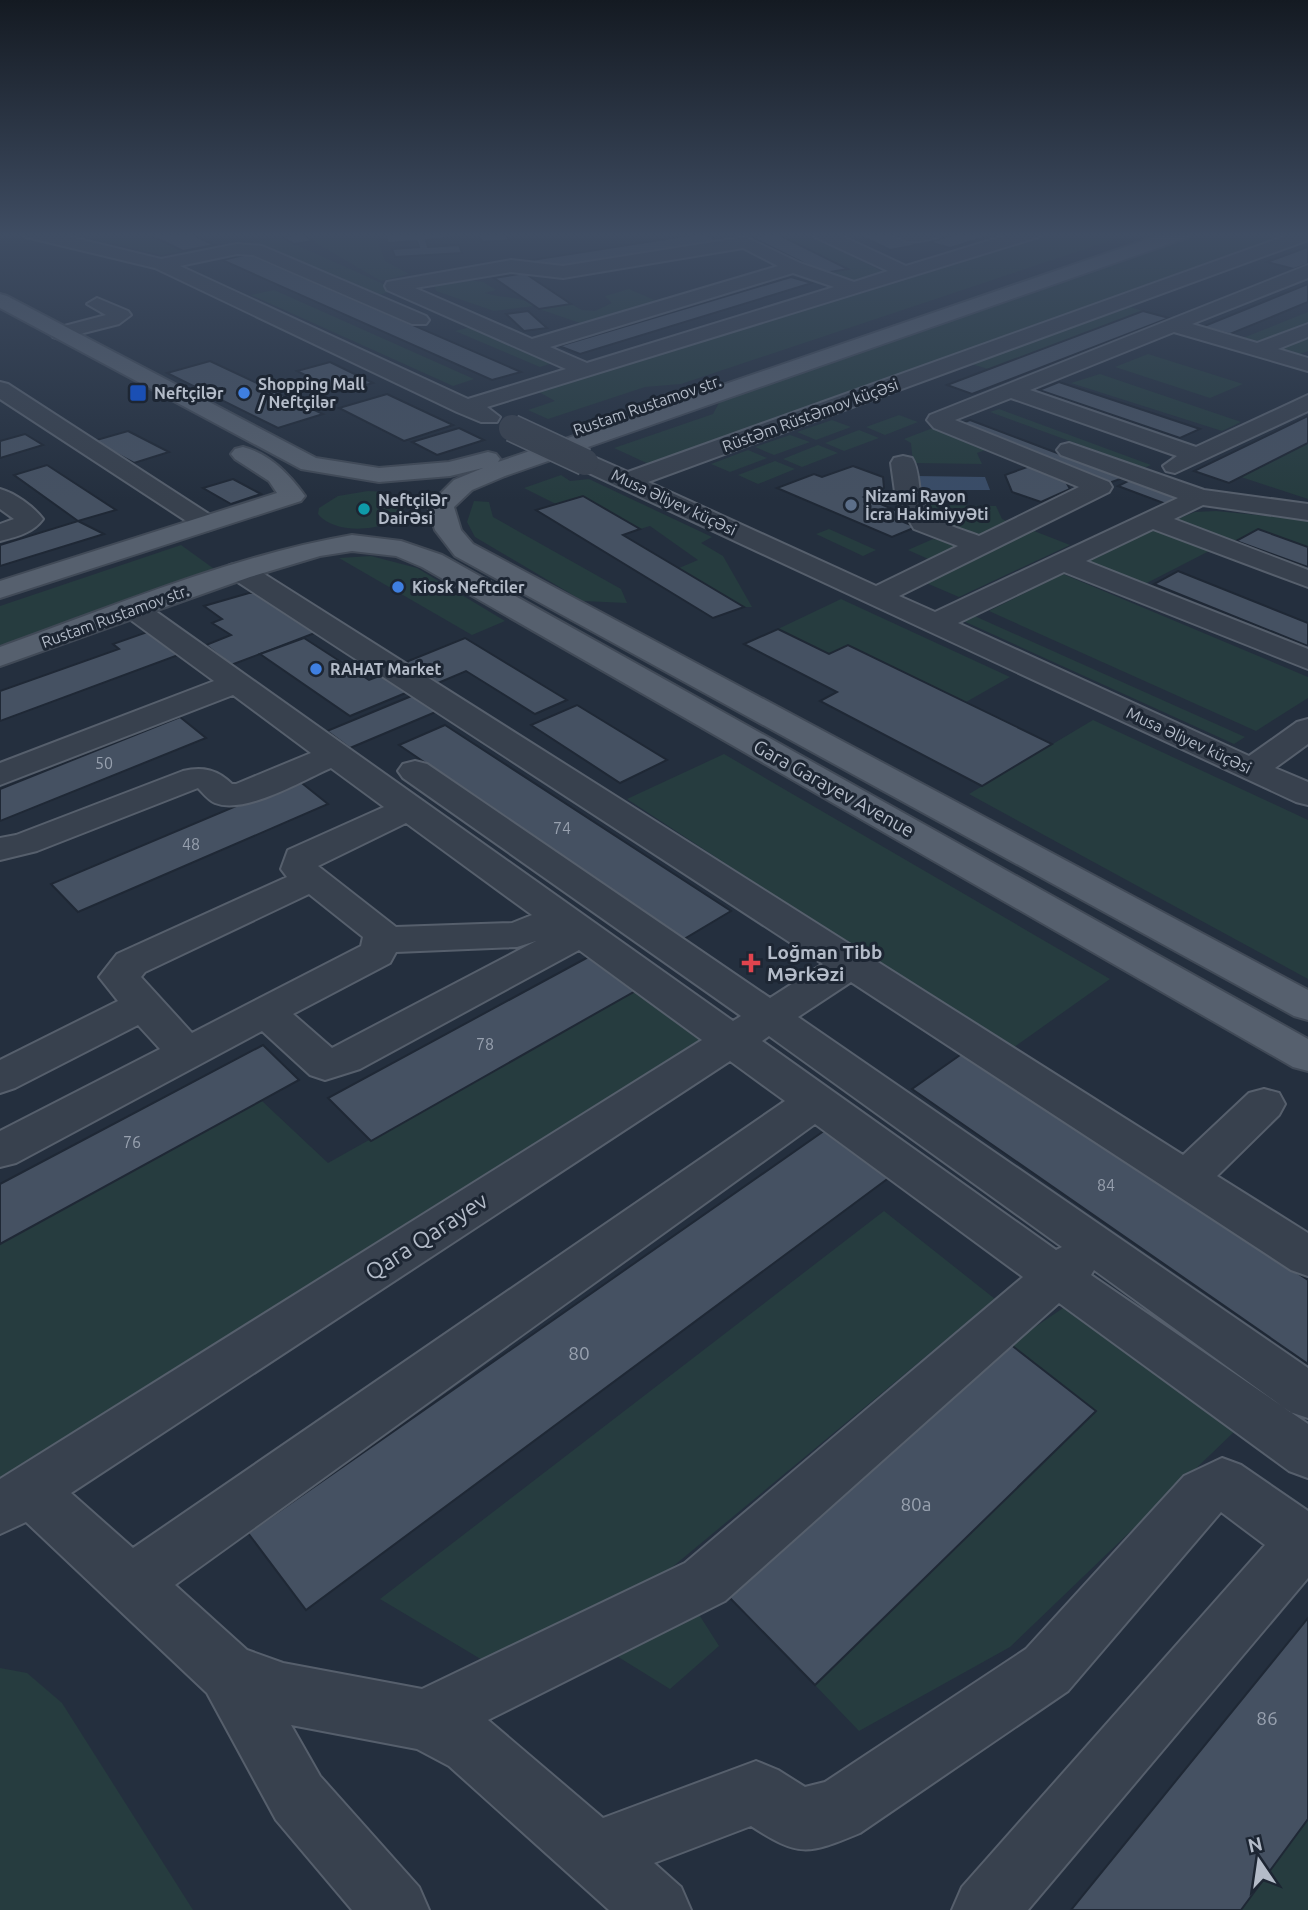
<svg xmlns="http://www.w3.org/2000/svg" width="1308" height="1910" font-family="Ubuntu,sans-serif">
	<rect width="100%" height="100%" fill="#242f3e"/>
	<g fill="#263c3f">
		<polygon points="71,233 112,233 117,235 146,233 183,251 161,255"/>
		<polygon points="375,233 385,261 409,274 381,281 301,234"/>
		<polygon points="806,233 885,273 853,281 824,273 847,269 779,235"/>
		<polygon points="1049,233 1133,233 681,384 645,387 548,419 528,410 555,401 539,392"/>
		<polygon points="1207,233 1290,233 651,465 614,448 713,414 720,401"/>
		<polygon points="282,237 294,244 397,290 374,296 252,243"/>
		<path d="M453 278 483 282 496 290 485 293C502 299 520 295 534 306L494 311 436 291 434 282Z"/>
		<polygon points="629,289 661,303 583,324 539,309 571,304 582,310 595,311 612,303 605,296"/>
		<polygon points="274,290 474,379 453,386 251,295"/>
		<polygon points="1126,306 1143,311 988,369 968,363"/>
		<polygon points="1308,312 1308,351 1300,354 1243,338"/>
		<polygon points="475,326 556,362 540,367 455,331"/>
		<polygon points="1148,354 1243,384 1210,398 1115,367"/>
		<polygon points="1100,374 1241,422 1222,431 1071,383"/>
		<polygon points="999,409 1151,465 1144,468 990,412"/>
		<polygon points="899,415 918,422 885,435 866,427"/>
		<polygon points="832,420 851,427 816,440 797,432"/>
		<polygon points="938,426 993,447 977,453 982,464 913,463 911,443 904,439"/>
		<polygon points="859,430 879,438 844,451 825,443"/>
		<polygon points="790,435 810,442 774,455 755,447"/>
		<polygon points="1308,443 1308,499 1241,477"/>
		<polygon points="818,445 838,453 802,467 783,459"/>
		<polygon points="748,450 767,458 730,472 711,464"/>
		<polygon points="775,461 795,469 758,484 738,475"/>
		<polygon points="561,475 570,481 589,479 712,537 701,543 723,556 752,607 744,607 679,568 698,560 650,526 640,529 583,496 556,504 524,488"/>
		<path d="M368 491C382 492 400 492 406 507 393 533 335 536 318 514L319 508 338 496Z"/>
		<polygon points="474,501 489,502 493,517 621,589 627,603 583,601 475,537 467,522"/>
		<polygon points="929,505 996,506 1002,519 1013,524 981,539 933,524"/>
		<polygon points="1216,511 1308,520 1308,547 1258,529 1236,541 1175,520 1195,512"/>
		<polygon points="1159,527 1215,548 1141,586 1086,563"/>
		<polygon points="829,529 876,550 863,556 816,534"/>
		<polygon points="1029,529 1070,545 959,597 924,582"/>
		<polygon points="933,539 967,546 935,562 908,550"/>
		<polygon points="181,545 217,571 0,647 0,606"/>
		<polygon points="371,556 417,568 505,621 472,635 339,558"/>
		<polygon points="1063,574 1308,677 1308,698 1256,731 989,611"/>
		<polygon points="841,599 1010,677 966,702 849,645 829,654 778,629"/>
		<polygon points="970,614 1245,737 1234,744 959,619"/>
		<polygon points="1093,720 1308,820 1308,979 969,794"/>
		<polygon points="724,754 1110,979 1010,1050 627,799"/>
		<polygon points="637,990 705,1040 0,1481 0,1244 262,1101 328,1163"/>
		<polygon points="884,1211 995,1299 670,1569 719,1646 670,1689 586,1637 484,1661 380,1599"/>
		<polygon points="1069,1304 1236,1430 1010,1647 859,1731 815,1685 1096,1411 1010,1344"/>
		<polygon points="0,1668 27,1673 62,1703 193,1910 0,1910"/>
		<polygon points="1308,1819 1308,1910 1241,1910"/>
	</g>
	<polygon fill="#394c67" points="916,476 985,477 990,490 919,490"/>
	<g fill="#455162" stroke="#1f2835" stroke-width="2">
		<polygon points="146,233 190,233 214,245 183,251"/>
		<polygon points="506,233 509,240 482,242 478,234 426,240 428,247 459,245 462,253 395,257 392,249 419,247 417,241 388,243 385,234"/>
		<polygon points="704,233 719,242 545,269 532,260"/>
		<polygon points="775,233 848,269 824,273 751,237"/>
		<polygon points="855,233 890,233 917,245 890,250"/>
		<polygon points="960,233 998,233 950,248 929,242"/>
		<polygon points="301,234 313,241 294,244 282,237"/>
		<polygon points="1308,247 1308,264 1294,269 1267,262"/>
		<polygon points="249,254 521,372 492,380 222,260"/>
		<polygon points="525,273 532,278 571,304 539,309 494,278"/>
		<polygon points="791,277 812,283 580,354 559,346"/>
		<polygon points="1308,284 1308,302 1230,334 1202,327"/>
		<polygon points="528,311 547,328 524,331 506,314"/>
		<polygon points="1143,311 1169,318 972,394 947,385"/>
		<polygon points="210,361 323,414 278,428 167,373"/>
		<polygon points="330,362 373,383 339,392 297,371"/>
		<polygon points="1059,382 1200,429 1180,438 1039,390"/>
		<polygon points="387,394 453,425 404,441 339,408"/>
		<polygon points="1308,416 1308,443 1229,483 1194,471"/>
		<polygon points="970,420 1123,478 1109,483 957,425"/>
		<polygon points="459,428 484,440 437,455 412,442"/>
		<polygon points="128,431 169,452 134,463 93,441"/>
		<polygon points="25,434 43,445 0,458 0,441"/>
		<polygon points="47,465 116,510 78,521 14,475"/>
		<polygon points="853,466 883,477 884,488 864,497 904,514 896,519 916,527 892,537 777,488 814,474 822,477"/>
		<polygon points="1030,466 1065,480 1070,489 1041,502 1012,492 1005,475"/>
		<polygon points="233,479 261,494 231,504 203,488"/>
		<polygon points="1130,480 1178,498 1166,504 1118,486"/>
		<polygon points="583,496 640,529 623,535 744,607 713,618 536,510"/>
		<polygon points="78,521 104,534 0,566 0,545"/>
		<polygon points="1258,529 1308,547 1308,567 1236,541"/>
		<polygon points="1178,571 1308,623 1308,646 1154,584"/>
		<polygon points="249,593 260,593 320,631 231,665 206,645 231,635 212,623 222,619 204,606"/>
		<polygon points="778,629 829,654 848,645 1052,744 982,786 820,701 837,692 744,644"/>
		<polygon points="150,631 181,654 0,721 0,691 119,649 113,644"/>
		<polygon points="304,638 369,680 382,675 408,692 350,716 260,654"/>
		<polygon points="465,638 567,700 535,714 466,671 438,683 406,662"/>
		<polygon points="414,695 438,711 350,748 327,731"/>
		<polygon points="577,705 667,760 620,783 531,725"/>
		<polygon points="180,717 206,738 0,821 0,789"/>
		<polygon points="445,725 731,911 684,939 399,745"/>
		<polygon points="298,780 328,804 78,912 51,884"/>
		<polygon points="592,955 637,990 371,1141 328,1098"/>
		<polygon points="263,1045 299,1080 0,1244 0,1184"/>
		<polygon points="963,1053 1308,1280 1308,1364 912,1089"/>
		<polygon points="831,1126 894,1174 306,1610 248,1533"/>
		<polygon points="1010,1344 1096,1411 815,1685 728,1596"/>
		<polygon points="1308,1618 1308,1819 1241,1910 1071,1910"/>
	</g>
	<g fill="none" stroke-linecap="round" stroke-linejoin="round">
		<g stroke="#565f6c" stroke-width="4">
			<g id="minor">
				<path d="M23 233H54L161 259 237 244 262 246 426 316 429 320 426 324H412L253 255 237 254 180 266 468 399 566 369 387 290 385 286 387 282 511 260 563 266 745 237 800 263 854 282 888 271 815 237 812 233H835L906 266 1014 233H1041L1038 237 487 407 500 417 497 422H481L457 412 155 268 26 237ZM743 248 778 266 532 339 415 288 511 272 563 278ZM793 273 834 287 587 363 550 347Z"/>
				<path d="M893 233H941L938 237C923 241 906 246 893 233Z"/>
				<path d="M1294 233H1308V240L648 482 876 586 958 546 914 529 896 499 891 463 894 458 903 456 912 458C918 467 918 480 920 491 926 522 953 526 979 536L1079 487 934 428 927 420 930 415 1308 265V278L1192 324 1257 343 1308 324V337L1278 349 1308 358V371L1174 332 1030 390 1196 447 1308 395V411L1175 473 1166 471 1163 466 1177 456 1011 398 955 420 1109 482 1112 487 1109 492 899 596 935 612 1178 498 1061 455 1057 450 1061 445 1069 443 1204 490 1308 504V520L1203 505 1174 519 1308 570V587L1153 529 1086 561 1308 649V669L1064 572 958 623 1249 756 1297 722 1308 719V744L1275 768 1308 782V805L1296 802 576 467 573 462 576 457 585 455 594 457 628 472Z"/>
				<polygon points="97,298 128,311 131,315 119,324 60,339 53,337 50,333 53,329 106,315 87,304"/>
				<polygon points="0,382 8,384 215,518 219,523 215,528 206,531 197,528 0,399"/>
				<path d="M0 489C15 493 34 507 43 519 33 533 16 537 0 541V524L14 519 0 509Z"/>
				<path d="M240 563 250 565 1183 1155 1249 1093 1264 1089 1279 1093 1285 1104 1279 1115 1217 1176 1308 1233V1276L1291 1270 851 982 798 1017 1308 1368V1418L1290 1412 1094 1270 1091 1275 1308 1424V1478L1289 1471 1059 1303 725 1601 488 1720 603 1818 756 1761 778 1770 805 1787 825 1782 1026 1649 1184 1476 1222 1458 1241 1465 1308 1511V1578L1028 1910H952L962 1887 1265 1545 1221 1512 1068 1691 860 1833C807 1855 799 1857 751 1826L654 1863 681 1887 691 1910H609L449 1766 417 1749 291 1725 320 1776 419 1887 429 1910H352L276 1820 207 1693 26 1522 0 1534V1479L702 1040 579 950 360 1069 325 1080 310 1075 262 1031 16 1163 0 1167V1131L160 1049 138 1025 15 1088 0 1093V1060L118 1001 99 977 117 954 287 877 281 869 288 850 384 807 331 768C303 780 245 815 215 803 208 800 203 793 198 788L37 851 0 860V838L16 835 183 771C203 766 218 770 232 784H236L311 753 233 695 0 785V763L214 681 124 615 120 609 124 603 134 600 144 603 733 1021 741 1016 403 778 398 771 403 764 415 761 427 764 770 998 823 964 230 577 226 571 230 565ZM406 823 532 915 512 923 396 927 318 866ZM309 894 363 937 361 946 192 1033 141 977 145 972ZM536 941 332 1048 293 1014 390 963 396 952 517 947ZM769 1036 1062 1247 1056 1250 762 1041ZM730 1061 785 1101 133 1548 71 1493ZM815 1124 1023 1277 685 1563 422 1689 283 1663 247 1650 175 1585Z"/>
			</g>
		</g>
		<g stroke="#414a57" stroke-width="4">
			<g id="major">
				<polygon points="1166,233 1192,233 1189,237 505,476 472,490 454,507 461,530 473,544 1308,990 1308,1020 1294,1016 455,556 435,530 428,506 454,480 483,468 450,476 379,482 301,469 0,308 0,294 7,296 316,458 379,468 449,462 488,452 496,454 500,459 498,462"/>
				<path d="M243 447C270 454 289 474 305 496L301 501 0 598V581L277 493 269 481 235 459 231 454 235 449Z"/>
				<path d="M352 535 401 541 442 555 1308 1039V1071L1293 1067 422 567 396 556 352 551 320 556 250 577 0 666V647C115 606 231 556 352 535Z"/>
			</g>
		</g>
		<use href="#minor" fill="#38414e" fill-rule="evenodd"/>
		<use href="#major" fill="#56606e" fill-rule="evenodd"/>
		<g stroke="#565f6c" stroke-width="29" stroke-linecap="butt">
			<polyline id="minor-bridge" points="512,428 585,462"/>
		</g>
		<use href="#minor-bridge" stroke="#38414e" stroke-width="26"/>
	</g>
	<linearGradient id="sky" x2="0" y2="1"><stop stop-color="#141a22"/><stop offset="0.47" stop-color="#3f4d63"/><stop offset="1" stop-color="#3f4d63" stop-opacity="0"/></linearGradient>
	<rect width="1308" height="500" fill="url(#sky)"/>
	<rect fill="#1a4fb4" stroke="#1d2633" stroke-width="2.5" x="129" y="384" width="18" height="18" rx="3.5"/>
	<g fill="#3f7fe0" stroke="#1d2633" stroke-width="2.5">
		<circle cx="244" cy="393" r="7"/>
		<circle cx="398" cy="587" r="7"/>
		<circle cx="316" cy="669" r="7"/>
	</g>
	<circle fill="#5c6f8a" stroke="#1d2633" stroke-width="2.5" cx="851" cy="505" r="7"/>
	<circle fill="#0f9aa8" stroke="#1d2633" stroke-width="2.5" cx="364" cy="509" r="7"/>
	<path fill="#e0444e" stroke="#1d2633" stroke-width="2.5" d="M747.5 952.5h7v7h7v7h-7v7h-7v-7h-7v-7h7z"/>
	<g text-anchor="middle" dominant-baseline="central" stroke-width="6" stroke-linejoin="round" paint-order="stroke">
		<g font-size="16" font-weight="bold" fill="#b4bcc9" stroke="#1d2633" text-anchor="start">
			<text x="258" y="384">Shopping Mall<tspan x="258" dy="18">/ Neftçilәr</tspan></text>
			<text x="154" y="393">Neftçilər</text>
			<text x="865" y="496">Nizami Rayon<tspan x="865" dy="18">İcra Hakimiyyəti</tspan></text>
			<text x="378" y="500">Neftçilər<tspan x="378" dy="18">Dairəsi</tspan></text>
			<text x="412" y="587">Kiosk Neftciler</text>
			<text x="330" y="669">RAHAT Market</text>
		</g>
		<g font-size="16" fill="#b4bcc9" stroke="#1d2633">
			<text transform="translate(647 405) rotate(-19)">Rustam Rustamov str.</text>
			<text transform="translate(810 415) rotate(-20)">Rüstəm Rüstəmov küçəsi</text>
			<text transform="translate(674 502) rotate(25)">Musa Əliyev küçəsi</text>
			<text transform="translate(115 616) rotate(-20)">Rustam Rustamov str.</text>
			<text transform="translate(1189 740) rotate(25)">Musa Əliyev küçəsi</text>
		</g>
		<g font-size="16" fill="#98a1af">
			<text x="104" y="763">50</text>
			<text x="562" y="828">74</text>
			<text x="191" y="844">48</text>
			<text x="485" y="1044">78</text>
			<text x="132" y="1142">76</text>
			<text x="1106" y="1185">84</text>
		</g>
		<g font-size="19" fill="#b4bcc9" stroke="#1d2633">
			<text transform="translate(834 788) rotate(29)">Gara Garayev Avenue</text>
		</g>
		<g font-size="19" font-weight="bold" fill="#b4bcc9" stroke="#1d2633" text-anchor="start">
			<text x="767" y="952">Loğman Tibb<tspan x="767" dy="22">Mərkəzi</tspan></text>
		</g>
		<g font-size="19" fill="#98a1af">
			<text x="579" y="1353">80</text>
			<text x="916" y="1504">80a</text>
			<text x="1267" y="1718">86</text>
		</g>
		<g font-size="23" fill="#b4bcc9" stroke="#1d2633">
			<text transform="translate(426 1236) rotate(-33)">Qara Qarayev</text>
		</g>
	</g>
	<g transform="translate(1259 1861) rotate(347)" stroke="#1d2633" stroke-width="5" paint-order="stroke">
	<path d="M0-5L12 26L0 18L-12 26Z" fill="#b4bcc9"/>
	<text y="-10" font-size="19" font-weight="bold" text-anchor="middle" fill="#b4bcc9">N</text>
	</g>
</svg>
